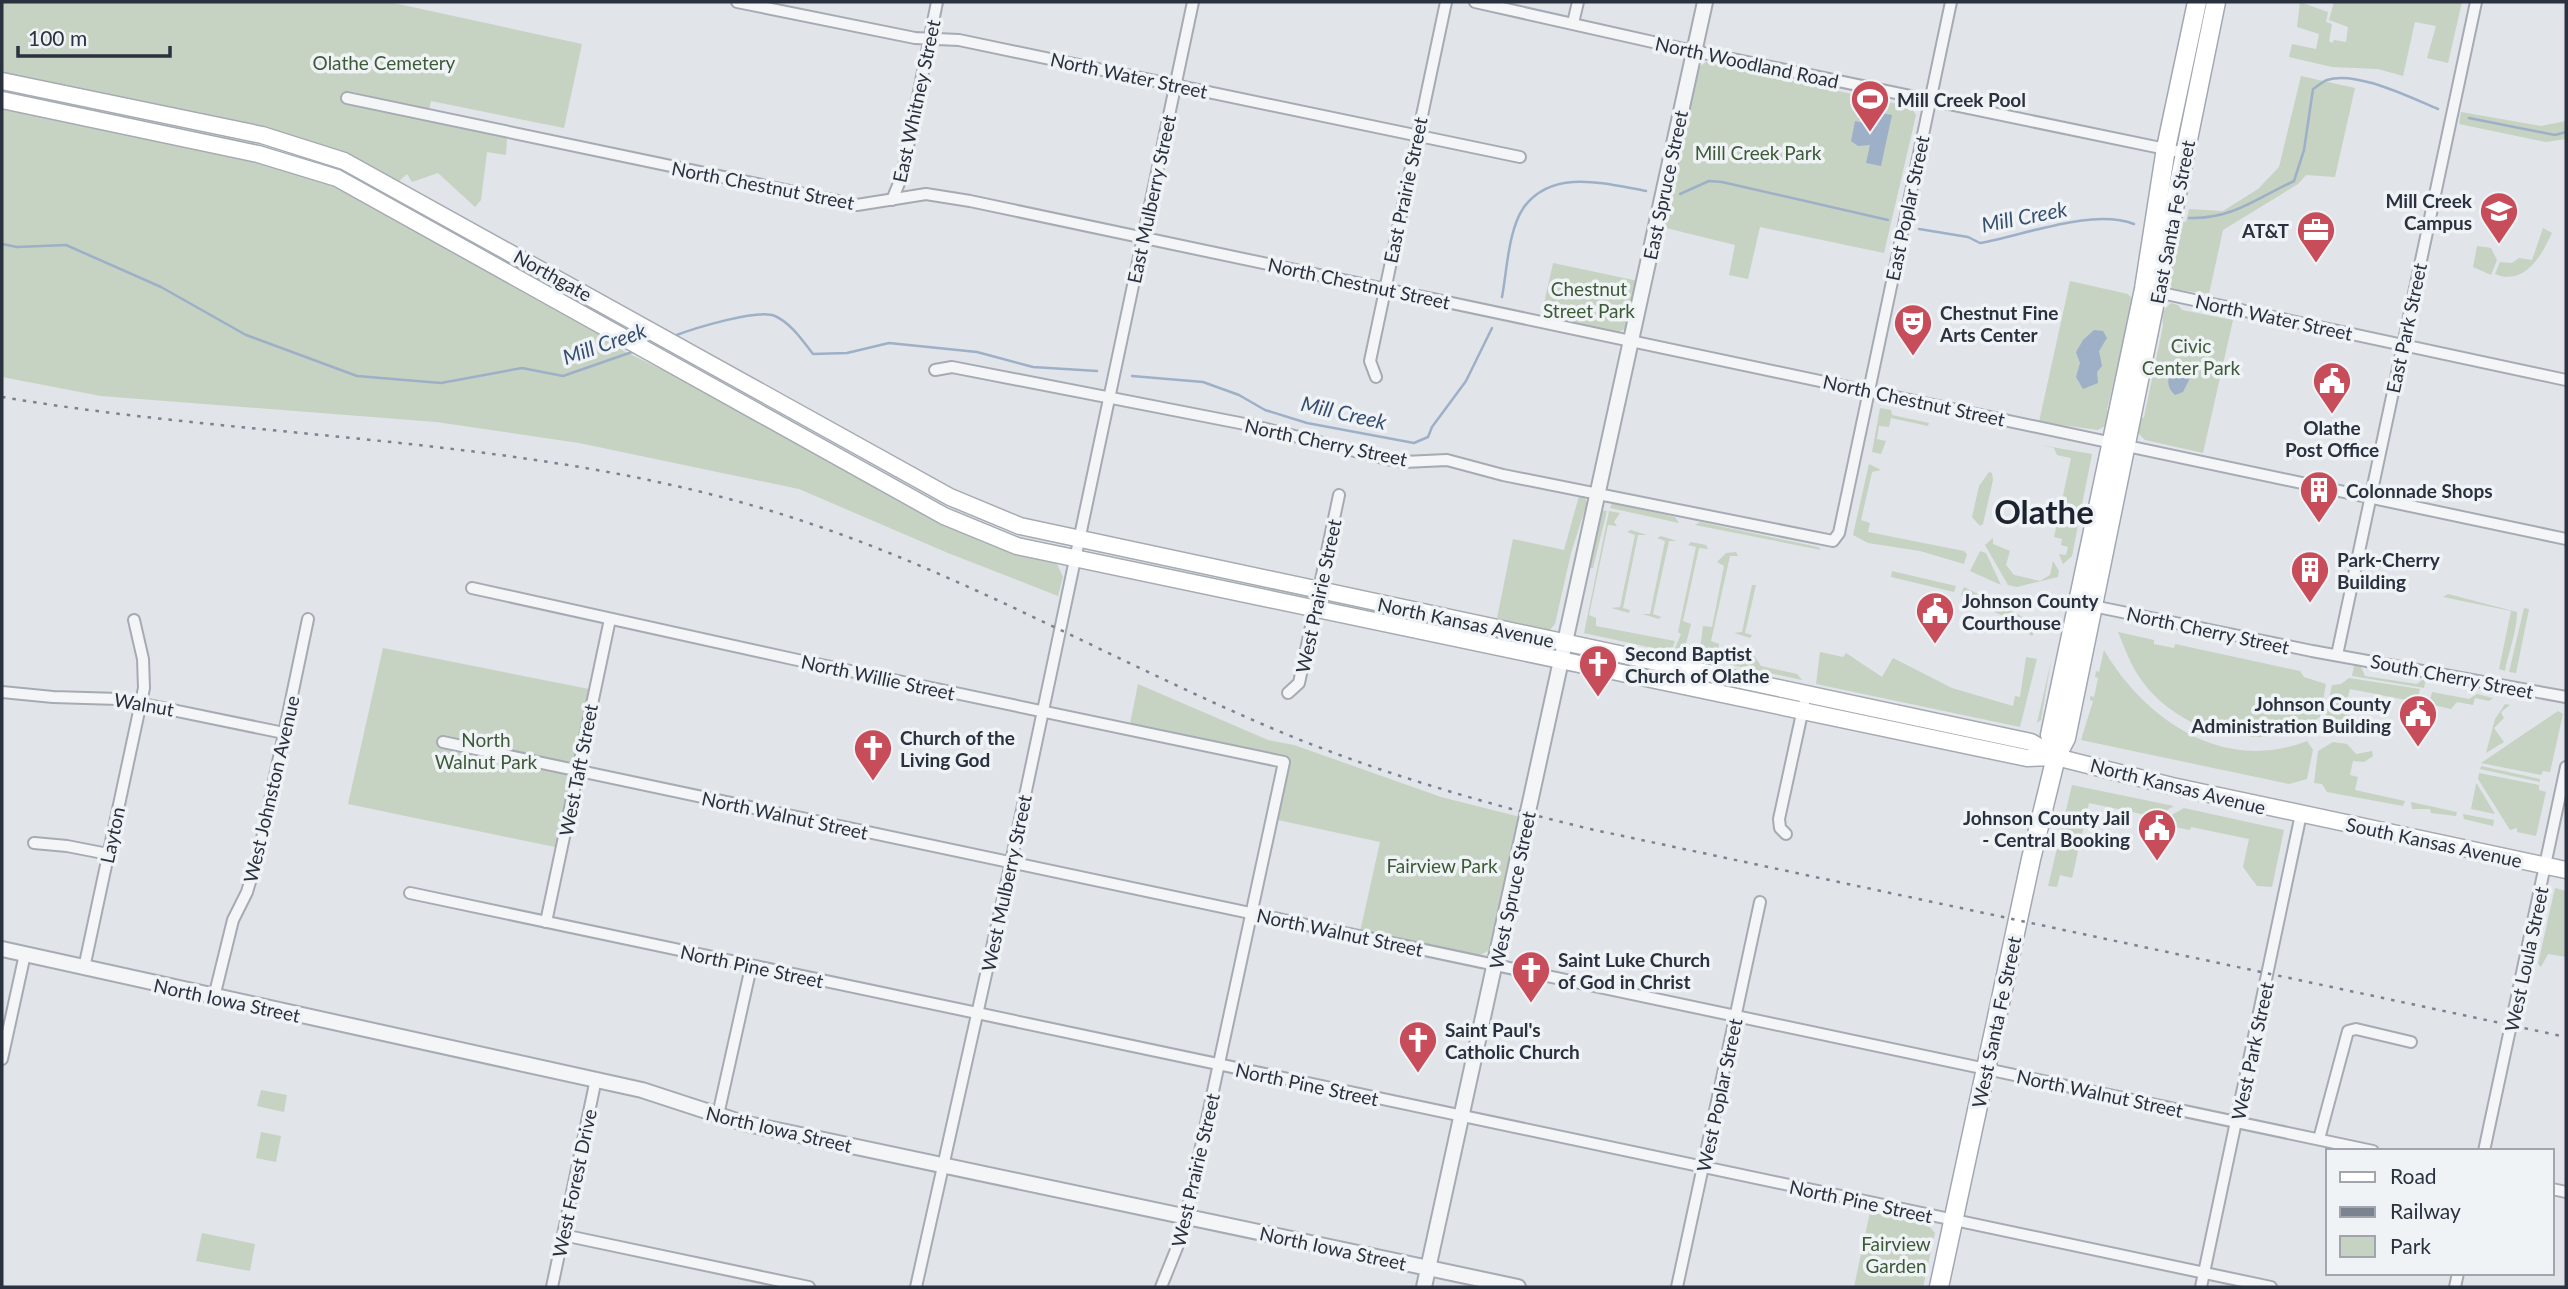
<svg xmlns="http://www.w3.org/2000/svg" width="2568" height="1289" font-family="Lato,sans-serif">
	<rect width="100%" height="100%" fill="#e1e4e9"/>
	<g fill="#c6d2c2">
		<polygon points="2,2 389,2 582,44 564,128 431,101 427,120 507,138 506,155 487,152 481,200 475,207 438,173 412,182 407,174 398,182 372,167 2,75"/>
		<polygon points="2300,2 2328,12 2326,22 2332,24 2329,41 2332,43 2334,40 2346,42 2348,27 2329,20 2334,2 2462,2 2448,63 2427,58 2436,26 2415,22 2403,76 2378,69 2332,67 2289,57 2292,44 2316,49 2319,34 2297,27"/>
		<polygon points="1706,62 1911,107 1916,115 1884,253 1760,227 1748,279 1729,275 1735,245 1662,227 1698,68"/>
		<polygon points="2301,76 2355,88 2335,177 2306,175 2298,184 2223,230 2209,294 2172,289 2169,279 2178,221 2186,222 2189,209 2223,211 2258,189 2279,167"/>
		<polygon points="2,108 242,158 312,178 345,191 588,326 624,351 687,382 943,525 983,542 1057,564 1063,577 1058,596 948,553 799,489 579,443 436,422 101,396 2,377"/>
		<polygon points="2461,112 2541,126 2566,121 2566,139 2546,142 2459,124"/>
		<path d="M2543 228 2552 233C2543 252 2526 287 2495 274L2500 262 2512 263 2519 258 2532 260Z"/>
		<polygon points="2477,246 2491,248 2497,260 2491,275 2473,267"/>
		<polygon points="1553,263 1638,281 1627,327 1618,333 1541,317"/>
		<polygon points="2070,281 2128,294 2133,300 2107,410 2110,415 2107,425 2098,430 2039,422"/>
		<polygon points="2171,303 2178,305 2182,310 2233,320 2203,453 2145,440 2137,432 2140,420 2144,417 2163,326 2162,312"/>
		<polygon points="1880,408 1891,410 1892,415 1929,423 1928,426 1891,418 1889,427 1879,426 1877,439 1886,441 1881,454 1872,452"/>
		<polygon points="2040,445 2092,454 2072,556 2063,564 2059,554 2066,555 2068,547 2061,545 2062,539 2054,537 2071,458 2057,455 2054,448"/>
		<polygon points="1869,464 1881,470 1872,472 1861,520 1870,523 1868,532 1964,551 1967,554 1964,564 1920,551 1868,543 1853,535"/>
		<polygon points="1989,472 1992,473 1993,480 1983,524 1980,526 1972,517 1979,486"/>
		<polygon points="1579,496 1585,498 1587,503 1571,553 1555,624 1549,631 1496,623 1513,539 1564,550"/>
		<polygon points="1612,503 1675,517 1679,523 1610,508"/>
		<polygon points="1600,510 1607,511 1593,568 1590,568"/>
		<polygon points="1609,511 1620,513 1614,522 1617,526 1608,525 1589,615 1596,618 1596,626 1675,641 1671,652 1584,633"/>
		<polygon points="1700,522 1818,547 1821,550 1695,525"/>
		<polygon points="1631,530 1647,535 1638,535 1623,608 1630,610 1629,613 1611,608 1620,607 1635,535 1627,532"/>
		<polygon points="1661,536 1677,541 1669,541 1653,614 1661,617 1659,619 1642,614 1650,614 1665,541 1657,538"/>
		<polygon points="1993,538 1993,544 2010,551 2006,565 2014,575 2040,581 2050,575 2053,561 2059,571 2058,577 2017,587 2008,585 1985,545"/>
		<polygon points="1691,542 1706,545 1708,549 1699,548 1683,621 1691,624 1683,655 1673,653 1681,634 1678,632 1696,547 1688,545"/>
		<polygon points="1980,551 1986,553 2001,585 1970,571"/>
		<polygon points="1736,552 1738,556 1730,556 1711,641 1719,644 1719,652 1738,656 1741,648 1750,649 1761,666 1797,674 1802,680 1699,658 1703,626 1712,627 1724,566 1717,562 1726,553"/>
		<polygon points="1892,571 1956,586 1954,592 1891,577"/>
		<polygon points="1752,585 1756,585 1745,633 1752,635 1750,638 1734,633 1742,632"/>
		<polygon points="1964,587 2019,615 2025,619 2022,624 2034,633 2032,636 2003,616 1961,595"/>
		<path d="M2448 594 2517 612C2517 633 2507 656 2505 671L2499 669 2511 611 2443 597Z"/>
		<polygon points="2524,608 2529,609 2516,673 2509,672"/>
		<path d="M2118 632 2154 640V644L2174 648 2175 644 2300 671 2304 677 2326 684 2320 717C2264 756 2182 735 2142 681 2131 666 2125 649 2118 632Z"/>
		<polygon points="383,648 589,689 555,847 348,804"/>
		<path d="M2104 650C2145 720 2224 774 2307 741L2313 750 2307 779 2289 784 2081 740 2093 701 2090 700V696L2094 697 2098 678 2095 677 2096 671 2099 672Z"/>
		<polygon points="1820,652 1843,657 1846,653 1882,677 1893,658 1952,688 2013,706 2015,696 2020,697 2026,657 2037,659 2020,727 1816,684"/>
		<polygon points="2051,661 2041,720 2037,723"/>
		<polygon points="2354,665 2361,667 2365,676 2417,684 2426,677 2424,688 2352,676"/>
		<polygon points="2349,678 2420,689 2417,702 2350,689 2345,709 2350,715 2349,723 2359,726 2358,730 2349,735 2335,733 2325,718 2332,685 2341,684"/>
		<polygon points="1138,684 1268,740 1294,745 1441,797 1524,818 1488,951 1476,957 1360,932 1380,842 1278,820 1290,758 1130,724"/>
		<polygon points="2432,692 2469,699 2477,694 2493,698 2489,701 2475,698 2473,705 2457,702 2451,709 2429,704"/>
		<polygon points="2505,704 2510,705 2501,712 2504,718 2494,728 2504,742 2486,753 2495,719"/>
		<polygon points="2558,711 2563,714 2550,772 2543,771 2541,775 2481,763"/>
		<polygon points="2333,742 2347,744 2356,754 2372,751 2373,756 2364,762 2353,761 2350,775 2358,777 2355,790 2405,801 2403,806 2327,792 2322,784 2314,783 2318,751"/>
		<polygon points="2481,766 2540,779 2540,782 2480,769"/>
		<polygon points="2479,773 2539,785 2539,790 2546,792 2536,836 2517,832 2517,828 2510,830 2478,779"/>
		<polygon points="2476,784 2477,784 2495,814 2471,809"/>
		<polygon points="2072,785 2174,806 2156,817 2089,803 2072,878 2060,875 2057,887 2048,886"/>
		<polygon points="2411,802 2457,812 2456,816 2431,813 2430,809 2412,809"/>
		<polygon points="2184,808 2284,830 2272,887 2257,886 2243,867 2249,839 2191,827 2190,830 2164,825 2165,819"/>
		<polygon points="2463,814 2494,820 2493,826 2464,819"/>
		<polygon points="2555,888 2566,891 2566,957 2548,954 2541,967 2538,964"/>
		<polygon points="261,1090 287,1095 284,1112 257,1106"/>
		<polygon points="261,1132 281,1136 276,1162 256,1158"/>
		<polygon points="1870,1212 1928,1225 1935,1233 1923,1287 1854,1287"/>
		<polygon points="202,1233 255,1244 250,1271 196,1261"/>
	</g>
	<g fill="#9eb0c7">
		<polygon points="1860,109 1892,115 1881,166 1866,163 1870,145 1858,146 1851,141 1855,121 1880,126 1858,119"/>
		<polygon points="2094,330 2103,331 2107,338 2099,351 2102,366 2097,372 2098,383 2083,389 2076,377 2080,363 2076,352 2083,340"/>
		<path d="M2182 362 2188 368 2189 380 2183 392 2175 395C2163 385 2168 368 2182 362Z"/>
	</g>
	<g fill="none" stroke-linecap="round" stroke-linejoin="round">
		<g stroke="#9eb0c7" stroke-width="2.5">
			<polyline points="2469,118 2555,135 2566,132"/>
			<polyline points="1680,194 1709,181 1722,182 1888,220"/>
			<path d="M2189 218C2233 219 2255 199 2294 181L2304 150 2313 89C2317 87 2323 81 2327 80 2356 70 2411 98 2438 109"/>
			<path d="M1919 229 1968 237 1980 243C2025 235 2092 208 2134 224"/>
			<polyline points="2,244 17,247 66,245 161,287 246,335 357,376 441,383 522,368 563,376 635,351"/>
			<path d="M1502 297C1507 271 1508 230 1524 207 1553 168 1606 184 1646 191"/>
			<path d="M674 336C692 329 759 308 775 316 792 324 802 340 813 354L847 353 889 343 977 352 1033 367 1097 371"/>
			<polyline points="1132,376 1203,382 1239,395 1265,410 1307,423 1414,443 1428,437 1432,427 1466,381 1492,328"/>
		</g>
		<g stroke="#a6abb3" stroke-width="14">
			<g id="minor">
				<polyline points="737,2 915,38 959,40 1520,157"/>
				<polyline points="1475,2 1684,49 2185,153"/>
				<polyline points="1573,23 1578,2"/>
				<polyline points="347,98 857,205 926,194 970,201 2566,539"/>
				<polyline points="892,200 902,176 937,2"/>
				<polyline points="2152,291 2566,380"/>
				<polyline points="935,370 952,367 1250,425 1387,459 1404,462 1447,460 1503,475 1833,541 1839,533 1951,2"/>
				<polyline points="1376,377 1370,361 1446,2"/>
				<polyline points="472,588 793,659 1284,762 1182,1235 1161,1287"/>
				<polyline points="2088,605 2312,651 2566,697"/>
				<polyline points="2337,655 2476,2"/>
				<polyline points="2,692 53,697 119,699 284,733"/>
				<polyline points="1288,693 1299,683 1339,495"/>
				<polyline points="443,742 2373,1151"/>
				<polyline points="1786,834 1780,828 1779,819 1804,704"/>
				<polyline points="34,843 67,846 108,854"/>
				<polyline points="410,893 2271,1287"/>
				<polyline points="546,922 610,619"/>
				<polyline points="84,968 144,688 143,659 134,620"/>
				<polyline points="214,997 233,920 247,892 260,848 308,619"/>
				<polyline points="2,1059 25,954"/>
				<polyline points="718,1115 751,967"/>
				<polyline points="2319,1139 2348,1031 2356,1029 2411,1042"/>
				<polyline points="2484,1151 2566,767"/>
				<polyline points="2552,1189 2566,1192"/>
				<polyline points="563,1235 809,1287"/>
				<polyline points="552,1287 596,1079"/>
				<polyline points="916,1287 1008,876 1193,2"/>
				<polyline points="1677,1287 1760,902"/>
				<polyline points="2201,1287 2301,814"/>
				<polyline points="2455,1287 2458,1273"/>
			</g>
		</g>
		<g stroke="#a6abb3" stroke-width="18">
			<g id="tertiary">
				<polyline points="2,949 642,1090 743,1123 1518,1287"/>
				<polyline points="1424,1287 1705,2"/>
			</g>
		</g>
		<g stroke="#a6abb3" stroke-width="19">
			<g id="secondary">
				<polyline points="2,81 262,135 344,161 950,497 1020,526 2031,742 2056,757"/>
				<polyline points="2,100 258,154 337,178 944,516 1017,546 2027,758 2056,757 2172,786 2566,870"/>
			</g>
		</g>
		<g stroke="#a1a8b4" stroke-width="21">
			<g id="primary">
				<polyline points="2056,757 2050,735 2144,289 2166,148 2197,2"/>
				<polyline points="1939,1287 2031,859 2056,757 2066,738 2216,2"/>
			</g>
		</g>
		<use href="#minor" stroke="#f3f5f7" stroke-width="10"/>
		<use href="#tertiary" stroke="#f3f5f7" stroke-width="14"/>
		<use href="#secondary" stroke="#fff" stroke-width="16"/>
		<use href="#primary" stroke="#fff" stroke-width="18"/>
		<path stroke="#7b8391" stroke-width="2.5" stroke-dasharray="3.5 7" stroke-linecap="butt" d="M2 397C262 441 530 435 784 515 959 570 1119 665 1288 735 1386 775 1487 804 1590 829L2566 1037"/>
	</g>
	<defs>
		<g id="stadium-pin" transform="scale(2.0125)"><path d="M0 17L-7.5 6A9.5 9.5 0 1 1 7.5 6Z" fill="#c74d5b" stroke="#f0f3f6"/><path d="M0-5a6.5 5 0 1 0 0 10a6.5 5 0 1 0 0-10ZM-3.5-1.8h7v3.6h-7Z" fill="#fff"/></g>
		<g id="school-pin" transform="scale(2.0125)"><path d="M0 17L-7.5 6A9.5 9.5 0 1 1 7.5 6Z" fill="#c74d5b" stroke="#f0f3f6"/><path d="M0-5L7-2L0 1L-7-2ZM-4 1L0 2.5L4 1V4Q0 6-4 4Z" fill="#fff"/></g>
		<g id="office-pin" transform="scale(2.0125)"><path d="M0 17L-7.5 6A9.5 9.5 0 1 1 7.5 6Z" fill="#c74d5b" stroke="#f0f3f6"/><path d="M-6-3h4V-5.5h4V-3h4V5H-6ZM-1-4.5V-3h2v-1.5ZM-6 0V1H6V0Z" fill="#fff"/></g>
		<g id="theatre-pin" transform="scale(2.0125)"><path d="M0 17L-7.5 6A9.5 9.5 0 1 1 7.5 6Z" fill="#c74d5b" stroke="#f0f3f6"/><path d="M-5-5.5Q0-4 5-5.5V0Q5 5 0 6Q-5 5-5 0ZM-3.3-2.5H-1v1.5H-3.3ZM1-2.5H3.3v1.5H1ZM-2.8 1Q0 5.5 2.8 1Z" fill="#fff"/></g>
		<g id="civic-pin" transform="scale(2.0125)"><path d="M0 17L-7.5 6A9.5 9.5 0 1 1 7.5 6Z" fill="#c74d5b" stroke="#f0f3f6"/><path d="M-.6-6.5H3V-4.5H.6V-3L4-1V1h2V6H-6V1h2V-1L-.6-3ZM-1.2 2.5V6h2.4V2.5Z" fill="#fff"/></g>
		<g id="building-pin" transform="scale(2.0125)"><path d="M0 17L-7.5 6A9.5 9.5 0 1 1 7.5 6Z" fill="#c74d5b" stroke="#f0f3f6"/><path d="M-4-6H4V6H1V3H-1V6H-4ZM-2.5-4.3h1.7v1.8h-1.7ZM.8-4.3h1.7v1.8H.8ZM-2.5-1h1.7V.8h-1.7ZM.8-1h1.7V.8H.8Z" fill="#fff"/></g>
		<g id="church-pin" transform="scale(2.0125)"><path d="M0 17L-7.5 6A9.5 9.5 0 1 1 7.5 6Z" fill="#c74d5b" stroke="#f0f3f6"/><path d="M-1.2-6h2.4v3.5h3.3v2.4h-3.3V6h-2.4V-.1h-3.3v-2.4h3.3Z" fill="#fff"/></g>
	</defs>
	<g fill-rule="evenodd">
		<use href="#stadium-pin" x="1870" y="99"/>
		<use href="#school-pin" x="2499" y="211"/>
		<use href="#office-pin" x="2316" y="230"/>
		<use href="#theatre-pin" x="1913" y="323"/>
		<use href="#civic-pin" x="2332" y="381"/>
		<use href="#building-pin" x="2319" y="490"/>
		<use href="#building-pin" x="2310" y="570"/>
		<use href="#civic-pin" x="1935" y="611"/>
		<use href="#church-pin" x="1598" y="664"/>
		<use href="#civic-pin" x="2418" y="714"/>
		<use href="#church-pin" x="873" y="748"/>
		<use href="#civic-pin" x="2157" y="828"/>
		<use href="#church-pin" x="1531" y="970"/>
		<use href="#church-pin" x="1418" y="1040"/>
	</g>
	<g text-anchor="middle" dominant-baseline="central" stroke-width="7" stroke-linejoin="round" paint-order="stroke">
		<g font-size="19" fill="#3d5a38" stroke="#f0f3f6">
			<text x="384" y="62">Olathe Cemetery</text>
			<text x="1758" y="152">Mill Creek Park</text>
			<text x="1589" y="288">Chestnut<tspan x="1589" dy="22">Street Park</tspan></text>
			<text x="2191" y="345">Civic<tspan x="2191" dy="22">Center Park</tspan></text>
			<text x="486" y="739">North<tspan x="486" dy="22">Walnut Park</tspan></text>
			<text x="1442" y="865">Fairview Park</text>
			<text x="1896" y="1243">Fairview<tspan x="1896" dy="22">Garden</tspan></text>
		</g>
		<g font-size="19" fill="#2a313f" stroke="#f0f3f6">
			<text transform="translate(1747 62) rotate(12)">North Woodland Road</text>
			<text transform="translate(1129 75) rotate(12)">North Water Street</text>
			<text transform="translate(916 101) rotate(-78)">East Whitney Street</text>
			<text transform="translate(763 185) rotate(11)">North Chestnut Street</text>
			<text transform="translate(1665 185) rotate(-78)">East Spruce Street</text>
			<text transform="translate(1405 190) rotate(-78)">East Prairie Street</text>
			<text transform="translate(1151 199) rotate(-78)">East Mulberry Street</text>
			<text transform="translate(1907 208) rotate(-78)">East Poplar Street</text>
			<text transform="translate(2172 222) rotate(-79)">East Santa Fe Street</text>
			<text transform="translate(553 275) rotate(29)">Northgate</text>
			<text transform="translate(1359 283) rotate(12)">North Chestnut Street</text>
			<text transform="translate(2274 317) rotate(12)">North Water Street</text>
			<text transform="translate(2406 328) rotate(-78)">East Park Street</text>
			<text transform="translate(1914 400) rotate(12)">North Chestnut Street</text>
			<text transform="translate(1326 442) rotate(12)">North Cherry Street</text>
			<text transform="translate(1318 596) rotate(-78)">West Prairie Street</text>
			<text transform="translate(1466 622) rotate(12)">North Kansas Avenue</text>
			<text transform="translate(2208 630) rotate(12)">North Cherry Street</text>
			<text transform="translate(2452 676) rotate(11)">South Cherry Street</text>
			<text transform="translate(878 677) rotate(12)">North Willie Street</text>
			<text transform="translate(144 704) rotate(10)">Walnut</text>
			<text transform="translate(578 770) rotate(-79)">West Taft Street</text>
			<text transform="translate(2178 786) rotate(14)">North Kansas Avenue</text>
			<text transform="translate(271 789) rotate(-77)">West Johnston Avenue</text>
			<text transform="translate(785 815) rotate(12)">North Walnut Street</text>
			<text transform="translate(112 835) rotate(-78)">Layton</text>
			<text transform="translate(2434 842) rotate(12)">South Kansas Avenue</text>
			<text transform="translate(1006 883) rotate(-78)">West Mulberry Street</text>
			<text transform="translate(1512 890) rotate(-78)">West Spruce Street</text>
			<text transform="translate(1340 932) rotate(12)">North Walnut Street</text>
			<text transform="translate(2526 959) rotate(-78)">West Loula Street</text>
			<text transform="translate(752 966) rotate(12)">North Pine Street</text>
			<text transform="translate(227 1000) rotate(12)">North Iowa Street</text>
			<text transform="translate(1996 1022) rotate(-78)">West Santa Fe Street</text>
			<text transform="translate(2252 1051) rotate(-78)">West Park Street</text>
			<text transform="translate(1307 1084) rotate(12)">North Pine Street</text>
			<text transform="translate(2100 1093) rotate(12)">North Walnut Street</text>
			<text transform="translate(1719 1095) rotate(-78)">West Poplar Street</text>
			<text transform="translate(779 1129) rotate(13)">North Iowa Street</text>
			<text transform="translate(1195 1170) rotate(-77)">West Prairie Street</text>
			<text transform="translate(574 1183) rotate(-78)">West Forest Drive</text>
			<text transform="translate(1861 1201) rotate(12)">North Pine Street</text>
			<text transform="translate(1333 1248) rotate(12)">North Iowa Street</text>
		</g>
		<g font-size="19" font-weight="bold" fill="#2a313f" stroke="#f0f3f6" text-anchor="start">
			<text x="1897" y="99">Mill Creek Pool</text>
			<text x="2472" y="200" text-anchor="end">Mill Creek<tspan x="2472" dy="22">Campus</tspan></text>
			<text x="2289" y="230" text-anchor="end">AT&amp;T</text>
			<text x="1940" y="312">Chestnut Fine<tspan x="1940" dy="22">Arts Center</tspan></text>
			<text x="2332" y="427" text-anchor="middle">Olathe<tspan x="2332" dy="22">Post Office</tspan></text>
			<text x="2346" y="490">Colonnade Shops</text>
			<text x="2337" y="559">Park-Cherry<tspan x="2337" dy="22">Building</tspan></text>
			<text x="1962" y="600">Johnson County<tspan x="1962" dy="22">Courthouse</tspan></text>
			<text x="1625" y="653">Second Baptist<tspan x="1625" dy="22">Church of Olathe</tspan></text>
			<text x="2391" y="703" text-anchor="end">Johnson County<tspan x="2391" dy="22">Administration Building</tspan></text>
			<text x="900" y="737">Church of the<tspan x="900" dy="22">Living God</tspan></text>
			<text x="2130" y="817" text-anchor="end">Johnson County Jail<tspan x="2130" dy="22">- Central Booking</tspan></text>
			<text x="1558" y="959">Saint Luke Church<tspan x="1558" dy="22">of God in Christ</tspan></text>
			<text x="1445" y="1029">Saint Paul's<tspan x="1445" dy="22">Catholic Church</tspan></text>
		</g>
		<g font-size="21" font-style="italic" fill="#364f71" stroke="#f0f3f6">
			<text transform="translate(2024 216) rotate(-11)">Mill Creek</text>
			<text transform="translate(604 343) rotate(-19)">Mill Creek</text>
			<text transform="translate(1344 412) rotate(13)">Mill Creek</text>
		</g>
		<g font-size="33" font-weight="bold" fill="#1c2230" stroke="#f0f3f6">
			<text x="2044" y="511">Olathe</text>
		</g>
	</g>
	<rect width="2568" height="1289" fill="none" stroke="#2a313f" stroke-width="7"/>
	<rect x="2326" y="1149" width="228" height="126" fill="#f0f3f6" stroke="#a1a5ad" stroke-width="2"/>
	<rect x="2340" y="1172" width="35" height="10" fill="#ffffff" stroke="#a1a5ad" stroke-width="2"/>
	<text x="2390" y="1184" font-size="21" fill="#2a313f">Road</text>
	<rect x="2340" y="1207" width="35" height="10" fill="#7b8391" stroke="#a1a5ad" stroke-width="2"/>
	<text x="2390" y="1219" font-size="21" fill="#2a313f">Railway</text>
	<rect x="2340" y="1236" width="35" height="21" fill="#c6d2c2" stroke="#a1a5ad" stroke-width="2"/>
	<text x="2390" y="1254" font-size="21" fill="#2a313f">Park</text>
	<path d="M18 46v10h152v-10" fill="none" stroke="#2a313f" stroke-width="3.5"/>
	<text x="28" y="46" font-size="21" fill="#2a313f" stroke="#f0f3f6" stroke-width="5" paint-order="stroke">100 m</text>
</svg>
